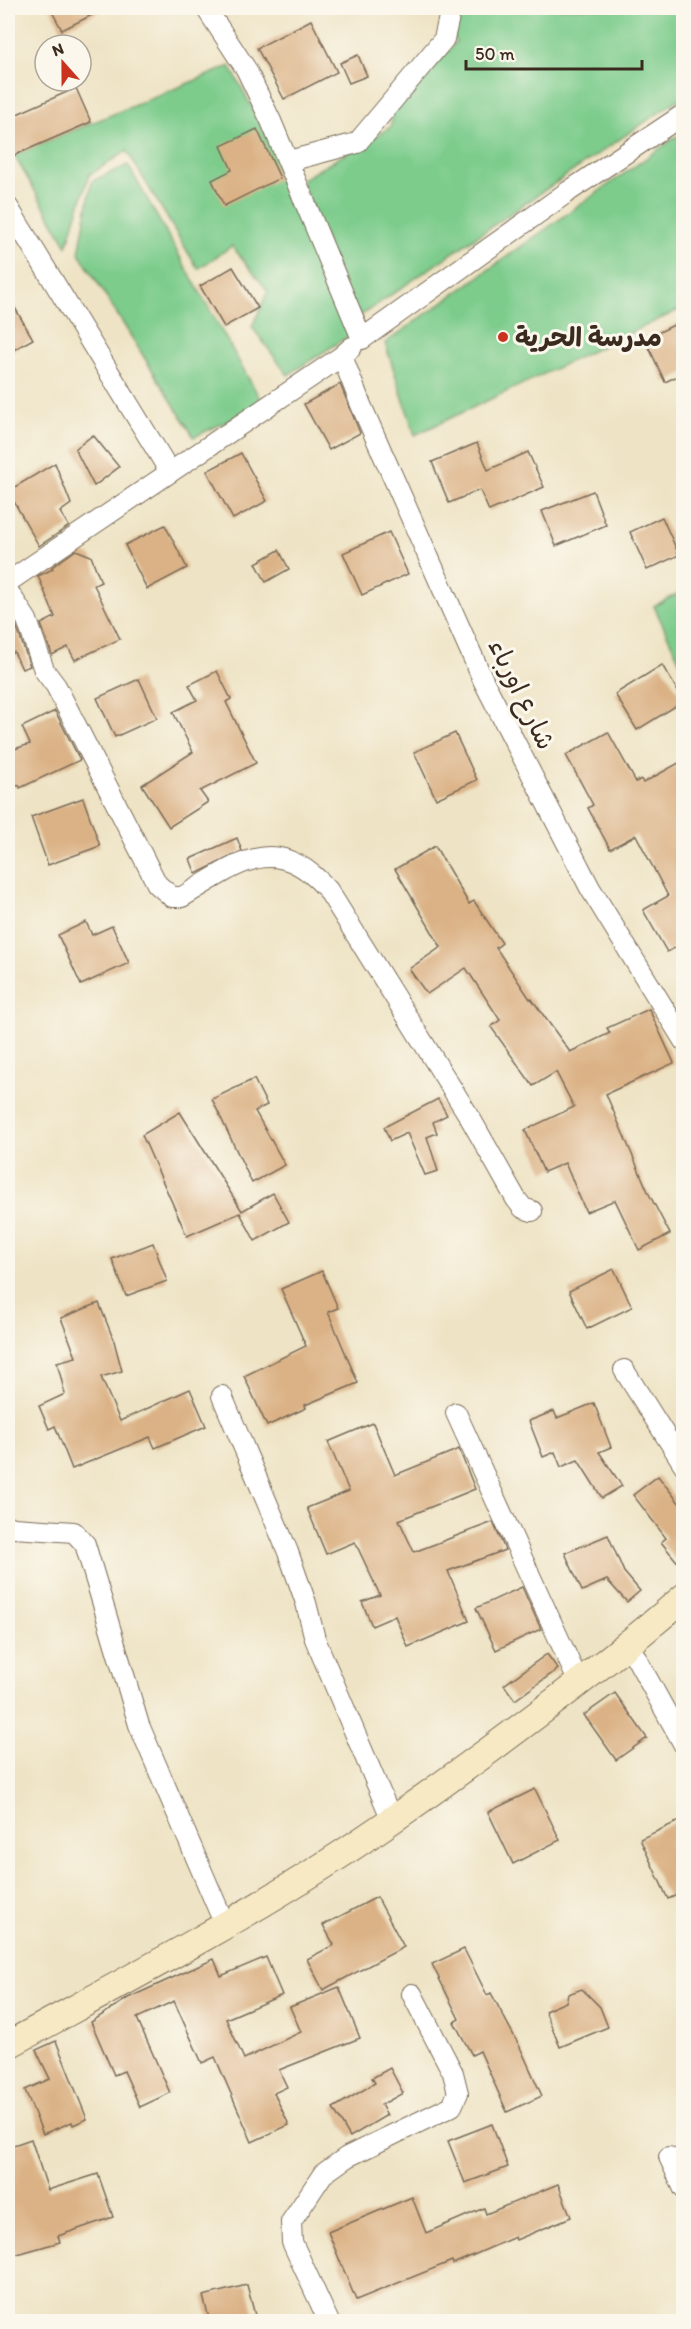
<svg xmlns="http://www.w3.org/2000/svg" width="691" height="2329" font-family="Itim,'Playpen Sans Arabic',sans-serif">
	<rect width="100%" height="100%" fill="#fbf7ec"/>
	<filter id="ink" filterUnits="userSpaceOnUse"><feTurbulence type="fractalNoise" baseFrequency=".0167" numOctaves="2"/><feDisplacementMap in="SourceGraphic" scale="12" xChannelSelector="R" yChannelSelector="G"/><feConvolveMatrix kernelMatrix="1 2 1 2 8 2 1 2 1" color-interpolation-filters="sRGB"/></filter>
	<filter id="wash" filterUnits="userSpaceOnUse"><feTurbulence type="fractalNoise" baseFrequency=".008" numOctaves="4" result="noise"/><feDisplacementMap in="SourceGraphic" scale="24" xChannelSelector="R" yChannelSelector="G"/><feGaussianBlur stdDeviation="1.35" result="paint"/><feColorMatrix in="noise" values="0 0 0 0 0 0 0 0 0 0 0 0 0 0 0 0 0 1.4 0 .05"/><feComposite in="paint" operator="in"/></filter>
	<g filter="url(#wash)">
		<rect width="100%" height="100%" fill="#eee3c4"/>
		<g fill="#7dcc8c" stroke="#5c7b55" stroke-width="1.5">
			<polygon points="460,8 683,8 683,96 357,318 301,180 391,127 392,115 456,42 449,18"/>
			<polygon points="230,66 285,169 352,334 288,375 252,327 268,291 232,246 198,269 127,151 89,175 67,246 14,155"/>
			<polygon points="683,132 683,308 415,435 385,343"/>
			<polygon points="128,165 263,404 194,437 79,253 92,181"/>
			<polygon points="683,591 684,662 680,662 654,606"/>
		</g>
		<g id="blocks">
			<g fill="#dbb286">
				<polygon points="50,8 106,8 62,30"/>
				<polygon points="311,20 337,72 284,99 257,48"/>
				<polygon points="358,55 367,76 349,83 340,63"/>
				<polygon points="76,88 91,122 8,158 8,118"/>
				<polygon points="257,129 280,178 224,206 212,180 232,170 221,146"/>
				<polygon points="233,267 258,308 224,327 200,286"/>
				<polygon points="8,296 33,339 8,353"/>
				<polygon points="684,320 684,373 665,382 645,339"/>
				<polygon points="340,384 360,433 329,450 304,404"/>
				<polygon points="93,435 119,467 94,486 75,449"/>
				<polygon points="477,443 488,470 528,452 544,487 489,511 480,490 449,503 432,462"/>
				<polygon points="241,453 267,501 233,519 207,471"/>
				<polygon points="55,463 71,504 60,512 69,526 39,546 8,491"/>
				<polygon points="593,491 606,525 556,546 542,511"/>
				<polygon points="662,517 679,555 647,570 630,532"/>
				<polygon points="165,525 187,568 147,589 125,545"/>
				<polygon points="389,532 408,574 362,595 343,553"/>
				<polygon points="76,550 91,556 101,582 94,585 120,639 75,660 68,647 52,655 41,624 55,617 38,576 53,569 52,567"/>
				<polygon points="279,550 289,569 266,582 256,563"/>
				<polygon points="8,612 16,625 30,666 22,669 14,652 8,655"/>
				<polygon points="662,665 684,701 637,730 615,694"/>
				<polygon points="217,671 231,699 226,702 256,763 200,791 208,802 169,827 142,785 193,752 173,712 197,700 189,685"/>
				<polygon points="139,679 157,718 115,737 97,698"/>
				<polygon points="55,711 80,760 20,788 19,785 8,789 8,751 30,744 22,727"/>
				<polygon points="608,732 636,782 641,779 643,783 684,760 684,943 667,952 643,910 668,896 636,835 610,849 588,808 593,805 566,755"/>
				<polygon points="455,733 477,780 436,799 414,752"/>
				<polygon points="83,798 100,846 48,865 31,817"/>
				<polygon points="237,838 242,851 196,874 190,859"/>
				<polygon points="435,846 469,904 474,901 502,943 496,948 530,999 531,998 570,1052 610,1033 607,1028 649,1009 674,1063 606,1094 649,1194 670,1234 639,1250 615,1200 586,1212 565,1163 544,1172 525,1130 574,1107 556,1072 533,1086 491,1027 500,1020 466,968 427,994 409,969 441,947 395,869"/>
				<polygon points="86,922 92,935 112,926 129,963 81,985 58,935"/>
				<polygon points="254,1079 267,1105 255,1111 285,1165 252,1183 212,1099"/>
				<polygon points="438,1099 447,1115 433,1122 437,1133 427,1137 438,1171 425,1175 407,1133 390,1141 384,1127"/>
				<polygon points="180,1112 242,1211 273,1193 289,1222 255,1241 240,1213 187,1236 142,1135"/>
				<polygon points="153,1243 167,1281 126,1296 112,1259"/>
				<polygon points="614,1269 632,1307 587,1329 569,1291"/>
				<polygon points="322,1271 338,1308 328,1312 358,1383 305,1405 306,1408 267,1426 244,1376 306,1346 281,1289"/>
				<polygon points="99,1303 114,1341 122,1371 101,1377 120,1421 190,1389 206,1426 155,1448 150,1437 72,1469 55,1426 49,1429 39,1406 65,1394 57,1362 76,1357 61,1318"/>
				<polygon points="594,1403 611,1447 599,1452 622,1486 602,1498 578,1460 561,1467 555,1452 543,1457 529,1421 554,1411 557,1418"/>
				<polygon points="373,1423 395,1475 459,1449 475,1489 399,1520 414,1552 493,1522 505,1550 448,1571 469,1621 408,1647 395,1616 372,1626 362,1602 380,1595 355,1542 326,1554 307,1508 349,1491 328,1442"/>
				<polygon points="658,1476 684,1509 684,1570 661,1542 666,1538 633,1495"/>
				<polygon points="608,1535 624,1572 640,1591 627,1602 607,1580 582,1591 565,1553"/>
				<polygon points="522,1587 541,1629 496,1650 476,1608"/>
				<polygon points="547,1654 558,1669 515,1700 504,1685"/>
				<polygon points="615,1693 647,1738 616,1760 584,1715"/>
				<polygon points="535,1789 560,1840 513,1864 488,1812"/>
				<polygon points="679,1821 684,1831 684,1892 668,1899 640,1839"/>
				<polygon points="377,1897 404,1947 323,1990 307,1959 334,1945 323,1925"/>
				<polygon points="464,1949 487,1995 491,1993 520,2047 542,2096 507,2112 480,2051 472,2055 454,2022 459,2019 432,1964"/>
				<polygon points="266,1957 282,1995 226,2019 244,2059 301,2032 290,2007 339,1987 360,2038 279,2070 287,2087 274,2093 289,2125 252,2142 215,2057 202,2063 174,2001 137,2018 170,2093 140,2107 124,2071 114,2075 91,2022 128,1998 214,1959 221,1976"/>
				<polygon points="582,1989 600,2007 608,2027 560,2047 545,2011 566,2002 568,1994"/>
				<polygon points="56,2041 87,2119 73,2125 72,2122 43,2134 25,2090 50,2079 36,2050"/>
				<polygon points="390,2068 403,2093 381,2105 387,2115 350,2137 333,2108 375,2083 372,2078"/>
				<polygon points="492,2124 508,2167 465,2183 448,2141"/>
				<polygon points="31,2139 48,2190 98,2174 113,2217 58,2236 60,2242 14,2255 8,2232 8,2147"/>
				<polygon points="558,2184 571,2217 516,2240 515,2237 453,2264 452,2261 356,2300 328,2232 412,2197 426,2233 484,2208 486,2214"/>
				<polygon points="247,2285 256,2319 246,2322 210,2322 203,2296"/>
			</g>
		</g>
	</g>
	<g filter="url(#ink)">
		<use href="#blocks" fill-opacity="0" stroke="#7a6b58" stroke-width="1.5"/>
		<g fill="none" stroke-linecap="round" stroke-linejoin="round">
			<g stroke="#7a6b58" stroke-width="22">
				<g id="street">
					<polyline points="206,8 246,69 271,121 362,339 569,191 684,114"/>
					<polyline points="289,161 357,143 444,39 451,8"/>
					<polyline points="8,207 170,472"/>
					<polyline points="342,356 361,405 484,682 590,888 684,1041"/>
					<polyline points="8,582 342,356 352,347"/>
					<path d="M8 591 27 620 44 670 56 686 157 884 172 897H182C238 864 275 830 328 890L469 1116 516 1199 523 1208 532 1211"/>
					<polyline points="624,1370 684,1465"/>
					<polyline points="222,1396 288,1552 306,1603 315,1639 392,1820"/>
					<polyline points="456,1413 579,1683"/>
					<polyline points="8,1526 14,1528 74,1532 85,1544 139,1725 225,1925"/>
					<polyline points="629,1645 684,1745"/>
					<polyline points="669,2157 684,2189"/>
					<polyline points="329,2322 292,2242 291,2222 323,2174 347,2157 452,2106 458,2093 453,2073 412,1994"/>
				</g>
			</g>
			<g stroke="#7a6b58" stroke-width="29">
				<path id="secondary" d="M8 2045C114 1987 221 1931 323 1866 381 1829 436 1789 491 1749 557 1700 622 1651 684 1597"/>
			</g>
			<use href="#street" stroke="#fff" stroke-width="20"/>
			<use href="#secondary" stroke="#f6e9c3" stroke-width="27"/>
		</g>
	</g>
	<circle fill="#c8321e" stroke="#fbf7ec" stroke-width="2" cx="503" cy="337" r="6"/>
	<g text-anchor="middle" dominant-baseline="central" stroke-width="6" stroke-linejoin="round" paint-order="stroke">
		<g font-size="26" font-weight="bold" fill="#3b2a1e" stroke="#fbf7ec" text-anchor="start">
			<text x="515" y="337">مدرسة الحرية</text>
		</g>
		<g font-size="26" fill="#3b2a1e" stroke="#fbf7ec">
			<text transform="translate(522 694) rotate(64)">شارع اورباء</text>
		</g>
	</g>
	<rect width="691" height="2329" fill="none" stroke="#fbf7ec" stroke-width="30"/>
	<g transform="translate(63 63) rotate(339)"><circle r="28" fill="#fbf7ec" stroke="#aea59a" stroke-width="1.5"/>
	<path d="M0-4.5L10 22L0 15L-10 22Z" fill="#c8321e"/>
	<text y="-9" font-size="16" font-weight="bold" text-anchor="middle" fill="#3b2a1e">N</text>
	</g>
	<path d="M466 60v9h176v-9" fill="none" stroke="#3b2a1e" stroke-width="3"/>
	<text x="475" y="60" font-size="18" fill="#3b2a1e" stroke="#fbf7ec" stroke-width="4.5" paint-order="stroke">50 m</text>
</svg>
